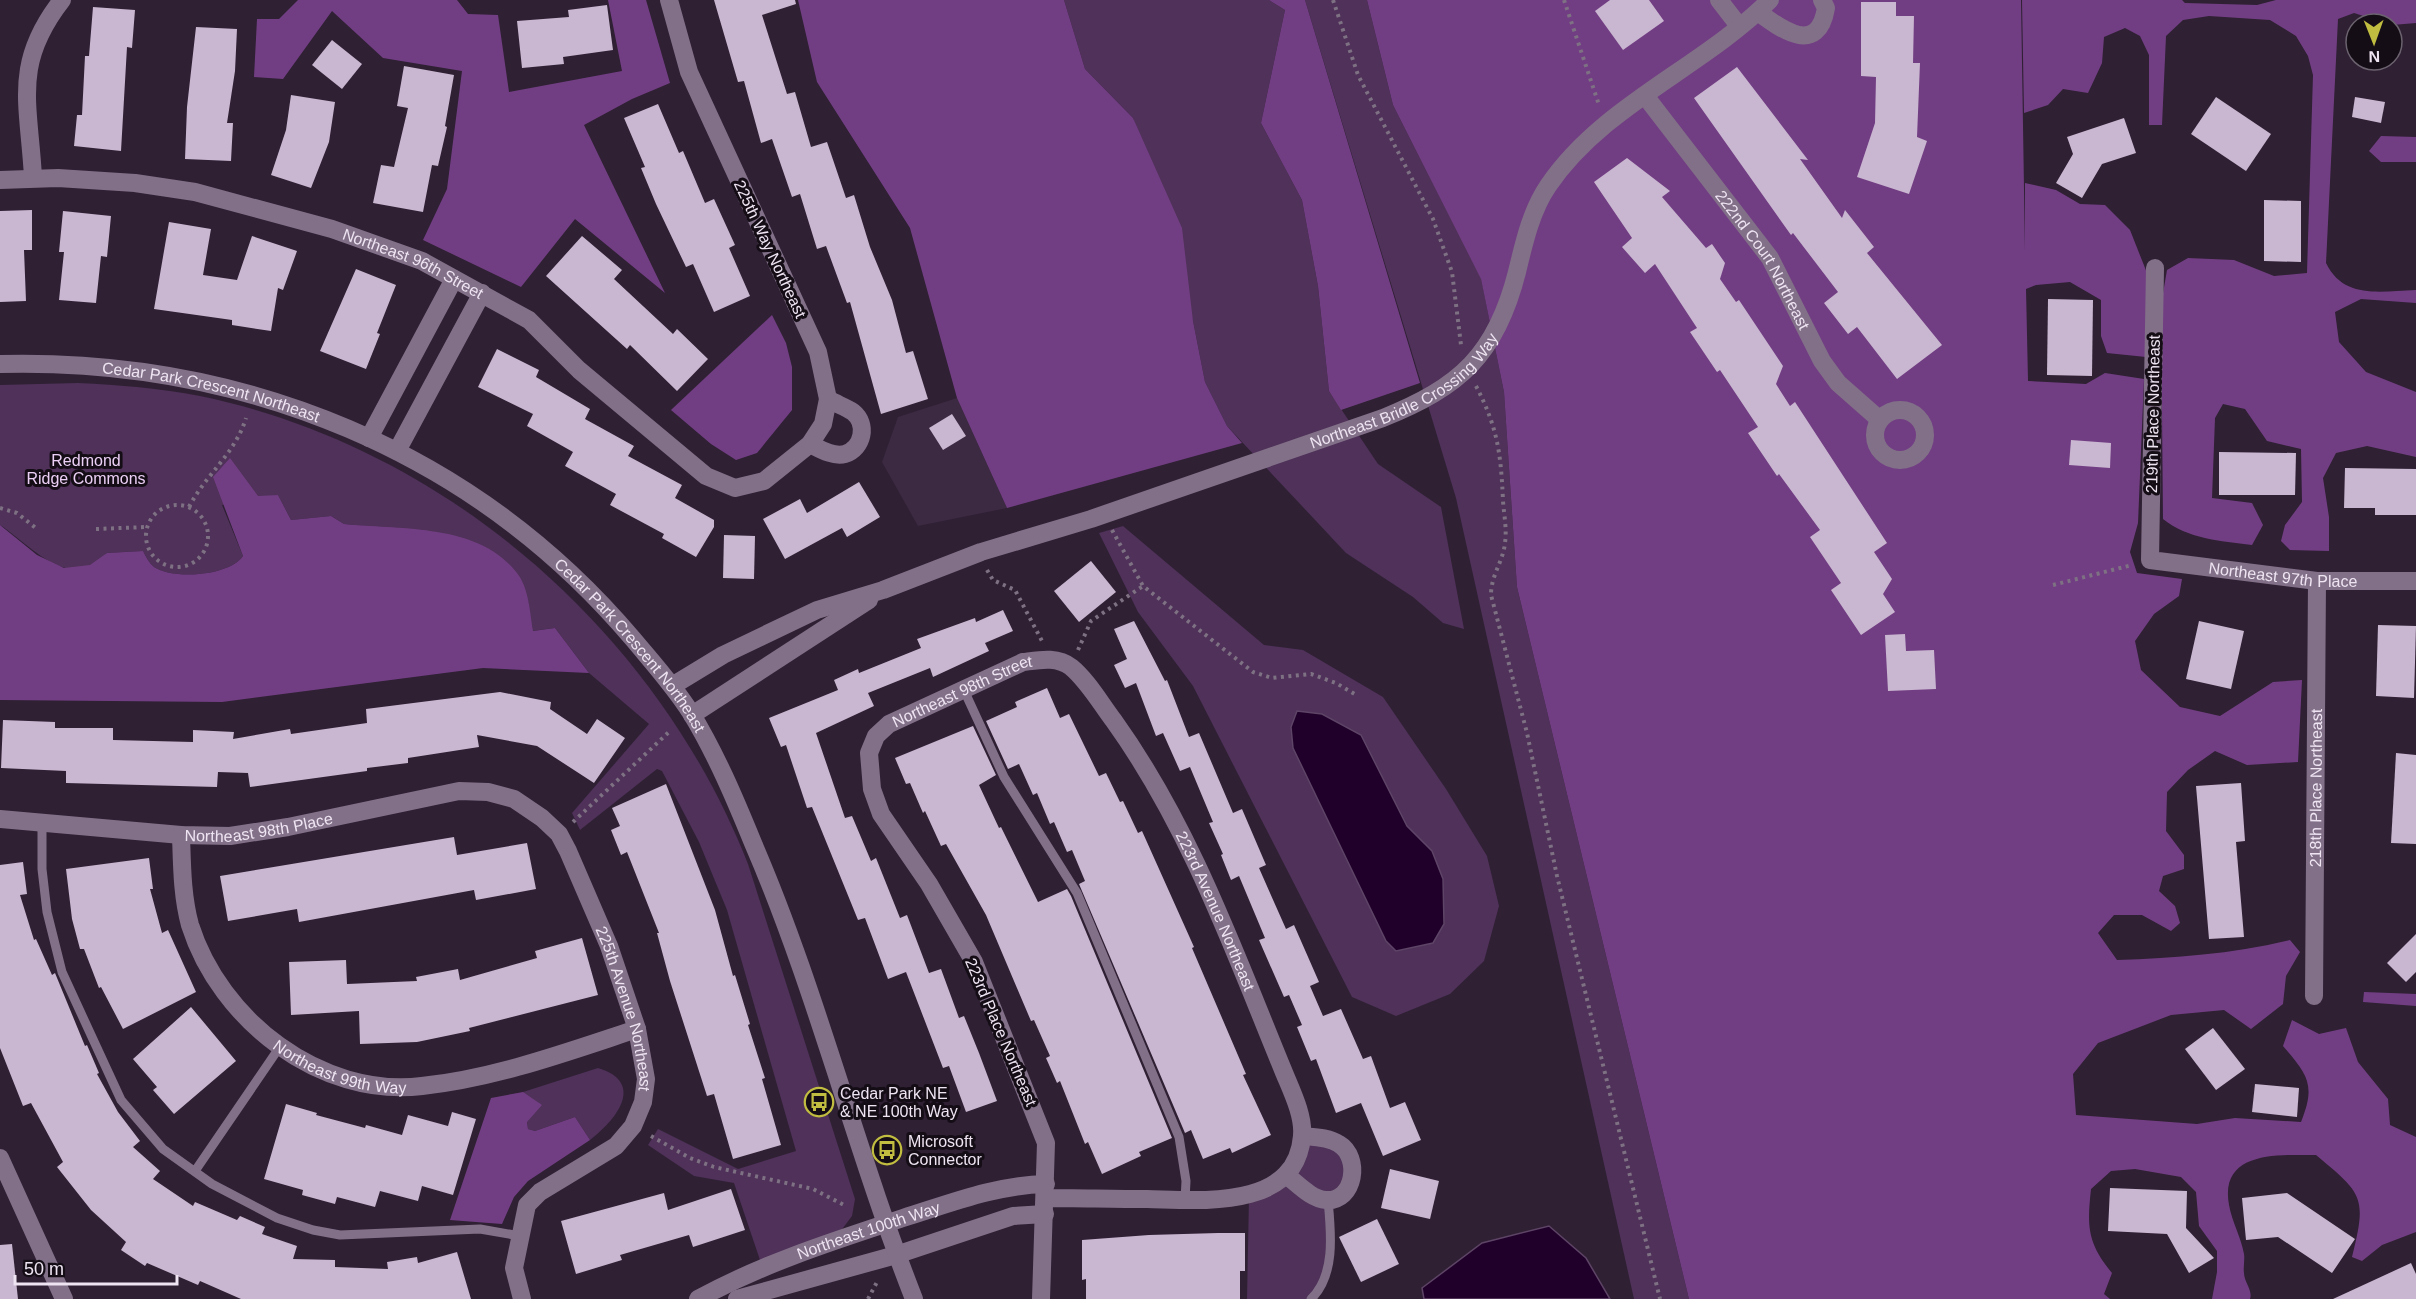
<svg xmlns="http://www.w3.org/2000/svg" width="2416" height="1299" font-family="Arial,sans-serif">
	<rect width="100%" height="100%" fill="#2f2034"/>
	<polygon fill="#3c2942" points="957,398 1007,508 918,526 882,462 898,417"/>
	<g fill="#4f3159">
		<polygon points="1064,0 1269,0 1285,10 1261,123 1302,200 1318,286 1329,391 1378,464 1441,507 1464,629 1443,623 1413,597 1346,553 1227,426 1205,382 1193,321 1133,118 1085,69"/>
		<polygon points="1305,0 1367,0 1393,105 1481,278 1504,392 1517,587 1689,1299 1634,1299 1456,498"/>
		<path d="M78 383C119 385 160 388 200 396 446 447 657 632 748 864L855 1199 852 1216 840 1232 761 1263 734 1183 694 1176 648 1145 658 1129 738 1169 796 1151 727 910 699 842 662 771 657 769 580 830 572 813 649 724 589 673 555 628 532 631 528 601 393 529 344 524 331 516 291 520 278 495 222 505 243 556C230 576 173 580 154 567 149 563 146 557 143 551L107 553C70 595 31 545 0 525V385Z"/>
		<polygon points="1123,526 1264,645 1303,650 1383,697 1446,789 1487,856 1499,906 1484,961 1450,994 1396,1016 1352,997 1193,686 1138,612 1099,533"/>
		<path d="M598 1068C647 1083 615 1121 590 1140L575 1117 535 1131 528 1129 523 1092Z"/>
		<polygon points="1302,1136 1339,1143 1353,1174 1328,1200 1327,1275 1311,1299 1247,1299 1249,1196 1275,1183"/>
	</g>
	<g fill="#723e83">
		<polygon points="298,0 457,0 468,14 498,15 509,92 622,71 608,0 646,0 670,83 632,99 584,125 665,293 575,219 521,287 423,240 447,189 462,71 383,58 332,11 283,79 254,77 257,19 279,19"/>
		<polygon points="798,0 1064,0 1085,69 1133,118 1182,228 1193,321 1205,382 1227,426 1242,443 1007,508 957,398 910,228 817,82"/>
		<polygon points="1269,0 1305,0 1420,383 1341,410 1329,391 1318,286 1302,200 1261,123 1285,10"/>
		<path d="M1367 0H2021L2025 252V183L2056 190 2080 204 2105 205 2130 230 2147 273 2146 357 2107 353 2101 336V300L2070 282 2036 285 2026 289 2028 381 2086 384 2105 373 2144 379 2138 523 2130 552 2137 573 2182 579 2179 596 2154 614 2135 641 2141 670 2180 707 2220 716 2273 682 2302 680 2298 762 2247 765 2215 751 2188 770 2167 792 2166 831 2184 855V869L2163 876 2159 891 2175 906 2180 923 2171 931 2142 915H2114L2098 933 2117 960C2176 958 2232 954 2290 940L2300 952 2286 976 2283 1004 2251 1029 2224 1010 2171 1015 2098 1043 2073 1074 2076 1115 2197 1124 2235 1118 2301 1122C2316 1085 2308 1075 2283 1046L2292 1020 2319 1034 2346 1028 2358 1062 2388 1099 2390 1125 2416 1137V1232L2382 1245 2362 1261 2352 1257C2367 1197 2363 1194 2316 1155 2280 1155 2219 1150 2229 1205 2232 1222 2241 1237 2244 1254 2245 1260 2243 1267 2244 1273 2244 1282 2253 1290 2250 1299H2212L2217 1272V1251L2199 1226 2196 1192 2181 1177 2135 1169 2111 1171 2091 1189C2087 1226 2087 1243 2112 1273L2104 1294 2110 1299H1689L1517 587 1504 392 1481 279 1393 105Z"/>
		<path d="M2022 0H2182L2185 3 2257 5 2276 0H2416V23L2392 25 2354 13 2338 19 2326 263C2344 300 2381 291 2416 290V303L2361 299 2335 312 2339 342 2366 372 2416 392V457L2367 446 2336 453 2323 478 2329 517V551L2290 550 2281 541 2285 525 2302 502 2301 449 2267 441 2245 409 2223 404 2215 418 2212 498 2252 503 2263 525 2252 545C2220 541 2188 539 2163 519L2161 305 2167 270 2188 258 2234 260 2274 276 2307 273 2313 75 2308 56 2296 36 2270 20 2209 16 2183 20 2166 36 2162 125H2149V55L2140 36 2125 28 2104 37 2102 63 2088 93 2063 89 2048 105 2024 113Z"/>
		<polygon points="2381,136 2416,137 2416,162 2381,162 2369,151"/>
		<polygon points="772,315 786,343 792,367 792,410 757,453 736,460 711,444 671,410"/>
		<path d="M230 458 258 496 278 495 291 520 331 516 344 524C400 530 479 523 517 573 529 588 530 613 533 631L555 628 589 673 483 668 222 702 0 700V525L37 555 64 568 90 565 107 553 143 551C146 557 149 563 154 567 173 580 230 576 243 556L213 477Z"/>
		<polygon points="2364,992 2416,994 2416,1006 2363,1002"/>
		<polygon points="523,1092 542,1105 527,1122 528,1129 535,1131 575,1117 590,1140 528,1181 514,1197 502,1224 450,1220 491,1098"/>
	</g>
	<g fill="#20002a" stroke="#5e4466" stroke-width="1.5">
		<polygon points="1297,711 1322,714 1361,735 1407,826 1432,851 1443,879 1444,924 1433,943 1396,951 1386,941 1293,748 1291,727"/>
		<polygon points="1549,1226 1586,1258 1610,1299 1424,1299 1422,1288 1482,1243"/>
	</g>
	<g fill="#c9b6d0">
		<polygon points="714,0 795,0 796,4 762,15 787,94 795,92 811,147 827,142 846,198 854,195 870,247 892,300 906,353 913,351 928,399 881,414 850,302 847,303 826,246 817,249 800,194 792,197 772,139 761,143 744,81 738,82"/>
		<polygon points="1610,0 1649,0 1664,21 1623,50 1595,11"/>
		<polygon points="1861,2 1896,2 1896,16 1914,16 1913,63 1920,63 1917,137 1927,141 1909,194 1857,177 1875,123 1876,77 1861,76"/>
		<polygon points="607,5 613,50 563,57 564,64 522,68 517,21 569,17 568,10"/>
		<polygon points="93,7 135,10 132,48 127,47 121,151 74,146 77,115 82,115 85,56 89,56"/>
		<polygon points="196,27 237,29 235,71 227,123 233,123 231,161 185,159 187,107"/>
		<polygon points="332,40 362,64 342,89 312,65"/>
		<polygon points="404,66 454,75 445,126 447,127 438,166 432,165 423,212 373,203 381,165 394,167 408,108 397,106"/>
		<polygon points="1737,67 1808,160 1800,159 1842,218 1845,210 1874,247 1867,253 1942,345 1897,379 1857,327 1848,334 1824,303 1838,292 1793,233 1791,235 1694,98"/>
		<polygon points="291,95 335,102 329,142 311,188 271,175 286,130"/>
		<polygon points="2216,97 2271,134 2246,171 2191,134"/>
		<polygon points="2355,97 2385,102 2381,123 2352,117"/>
		<polygon points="658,104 679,153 683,151 705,203 714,199 735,245 729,248 750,296 714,312 693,264 686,267 656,204 641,168 645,167 624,118"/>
		<polygon points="2124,118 2136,153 2102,164 2082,198 2056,183 2073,154 2067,137"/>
		<polygon points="1627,158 1670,191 1662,197 1706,248 1712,244 1725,263 1720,279 1736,302 1739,300 1783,366 1776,384 1790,406 1795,402 1887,543 1874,552 1892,579 1883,594 1895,612 1861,635 1831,590 1841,583 1810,537 1820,530 1779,474 1777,476 1748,433 1758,427 1720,370 1717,372 1690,332 1697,328 1655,264 1645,273 1622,247 1632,238 1594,182"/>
		<polygon points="2264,200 2301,201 2301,262 2264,261"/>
		<polygon points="32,210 32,250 24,250 26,301 0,302 0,211"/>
		<polygon points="63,211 111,216 107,257 101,256 96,303 59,300 64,252 59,252"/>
		<polygon points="169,222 211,229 203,275 237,280 252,236 297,251 283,290 278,288 271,331 232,325 232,320 154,309"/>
		<polygon points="582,236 622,270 614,279 673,334 677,329 708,359 677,391 630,345 627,349 546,276"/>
		<polygon points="356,269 396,285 377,333 380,334 366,369 320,351"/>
		<polygon points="2048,299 2093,300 2092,376 2047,375"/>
		<polygon points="497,349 539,370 536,377 590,409 585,419 634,446 628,456 682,485 675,498 714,520 714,527 696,557 662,538 664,534 610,505 616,494 565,466 573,452 527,426 533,414 478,387"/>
		<polygon points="952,414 966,436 943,450 929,428"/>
		<polygon points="2071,440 2111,443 2110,468 2069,465"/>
		<polygon points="2219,452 2296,453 2295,495 2219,495"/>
		<polygon points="2345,468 2416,469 2416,515 2375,515 2375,508 2344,508"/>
		<polygon points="859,482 880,517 847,537 842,528 785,559 763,519 800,499 807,513"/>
		<polygon points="724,535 755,536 754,579 723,578"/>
		<polygon points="1091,561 1116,592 1079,622 1054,591"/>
		<polygon points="1003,610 1013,631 985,643 989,651 933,677 930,668 868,693 874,706 816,733 845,818 852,816 871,861 876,858 900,918 907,915 929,973 941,969 959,1018 964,1016 979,1053 997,1101 966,1112 949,1066 943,1068 906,972 888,979 865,918 858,920 812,807 807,808 786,745 781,747 769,718 838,690 834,680 858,669 859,673 921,648 917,639 975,618 976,622"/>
		<polygon points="1134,621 1165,681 1167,680 1189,737 1199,733 1233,813 1242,809 1266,865 1259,868 1274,902 1286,929 1294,925 1319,982 1310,986 1323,1016 1341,1009 1363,1059 1371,1056 1390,1108 1405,1102 1421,1140 1383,1156 1361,1103 1336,1113 1316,1059 1311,1061 1297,1027 1302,1025 1289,995 1284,997 1259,940 1265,938 1239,876 1231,880 1221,855 1223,854 1209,823 1213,822 1190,767 1180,771 1163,733 1156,736 1136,683 1125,688 1114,665 1127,659 1114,629"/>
		<polygon points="2199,621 2244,631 2231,689 2186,679"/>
		<polygon points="2378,625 2416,626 2414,698 2376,696"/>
		<polygon points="1905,634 1906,651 1934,650 1936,689 1888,691 1885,635"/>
		<polygon points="1047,688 1060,718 1069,714 1099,776 1106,773 1120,802 1123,801 1138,833 1142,831 1194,947 1192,948 1246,1074 1243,1075 1271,1135 1232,1153 1230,1148 1203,1159 1191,1130 1185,1133 1079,884 1085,881 1072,850 1067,852 1054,822 1050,824 1037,793 1033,795 1019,764 1008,769 986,721 1017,707 1015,702"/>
		<polygon points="500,692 551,702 550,709 587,734 597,719 625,738 594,783 537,746 477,735 479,747 408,758 408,763 367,768 367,771 250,787 248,773 218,772 217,787 66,783 66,771 1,768 3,720 55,722 55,728 113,728 113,740 193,742 193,730 234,732 233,739 290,729 291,734 367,723 366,709"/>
		<polygon points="973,726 996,775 979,785 999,828 1001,827 1038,902 1067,889 1071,896 1172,1138 1139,1152 1141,1156 1102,1174 1088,1142 1085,1144 1060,1081 1057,1083 1046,1058 1050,1056 1034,1020 1031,1021 986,915 946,844 941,846 925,811 923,813 910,783 906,784 895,758"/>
		<polygon points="2396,753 2416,755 2416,844 2391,843"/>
		<polygon points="2241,783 2245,841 2236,842 2244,937 2209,939 2196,786"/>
		<polygon points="666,784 715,910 733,976 735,975 750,1024 748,1025 765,1078 762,1079 781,1145 733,1159 714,1094 707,1096 670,981 657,933 659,933 627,852 621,855 611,830 620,826 612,808"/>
		<polygon points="454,837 457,855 527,843 536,889 476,900 474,890 299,922 297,909 228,921 220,876"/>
		<polygon points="149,858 153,889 150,889 162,933 168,930 196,992 123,1029 101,987 99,988 84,949 80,949 72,919 66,869"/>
		<polygon points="23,862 27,894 20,895 34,940 36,939 52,975 55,973 85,1046 87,1045 99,1073 97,1074 118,1112 140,1141 133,1147 160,1171 153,1179 193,1206 195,1202 237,1220 240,1216 265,1227 262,1234 297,1246 293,1259 335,1260 335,1267 388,1269 387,1262 417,1257 418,1263 457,1252 471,1299 241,1299 200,1281 198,1285 147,1263 145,1266 121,1250 126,1242 91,1210 57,1167 63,1162 31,1103 23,1106 0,1048 0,865"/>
		<polygon points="2416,934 2416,972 2406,982 2387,963"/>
		<polygon points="582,938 598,995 469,1028 470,1031 417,1042 360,1044 359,1011 291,1015 289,962 346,960 347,984 417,981 416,977 458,969 460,980 537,958 535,951"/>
		<polygon points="191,1007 236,1061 174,1114 153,1090 157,1087 133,1059"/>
		<polygon points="2213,1028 2245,1069 2216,1090 2185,1049"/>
		<polygon points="2255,1084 2299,1088 2297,1117 2252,1112"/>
		<polygon points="286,1104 317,1113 316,1115 365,1128 366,1125 402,1135 408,1115 448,1126 452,1112 476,1119 453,1195 422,1186 418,1201 380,1191 375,1207 337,1197 335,1204 302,1195 303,1190 264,1179"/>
		<polygon points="1390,1169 1439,1181 1430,1219 1381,1208"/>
		<polygon points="2110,1188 2187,1191 2186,1228 2214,1258 2189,1273 2167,1234 2108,1231"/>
		<polygon points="731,1189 745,1230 693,1247 689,1235 620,1255 622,1260 576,1274 561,1221 664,1193 668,1210"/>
		<polygon points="2287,1193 2355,1239 2332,1273 2278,1237 2246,1240 2242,1198"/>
		<polygon points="1377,1219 1399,1264 1361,1282 1339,1237"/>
		<polygon points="1218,1233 1245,1233 1245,1271 1240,1271 1240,1299 1086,1299 1086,1279 1082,1280 1082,1240 1149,1235"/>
		<polygon points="12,1244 18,1299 0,1299 0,1245"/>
		<polygon points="2411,1263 2416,1274 2416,1299 2333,1299"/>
	</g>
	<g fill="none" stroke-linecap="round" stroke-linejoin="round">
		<g stroke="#7e7183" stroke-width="4" stroke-dasharray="3 4.5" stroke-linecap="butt">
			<polyline points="1333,0 1358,75 1433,219 1452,272 1461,345"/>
			<polyline points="1564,0 1599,105"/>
			<path d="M1476 386C1498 428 1501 455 1503 501 1504 515 1507 529 1505 543 1503 562 1491 575 1491 595L1527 733 1557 876 1660 1299"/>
			<circle cx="177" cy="536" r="31"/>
			<path d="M189 507C206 474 235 454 246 418"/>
			<polyline points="0,508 17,513 37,529"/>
			<polyline points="96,529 147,527"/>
			<polyline points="1112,530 1143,586 1253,672 1272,678 1311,674 1336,683 1358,696"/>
			<polyline points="987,570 993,580 1015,590 1042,641"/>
			<polyline points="2053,585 2132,565"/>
			<polyline points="1078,650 1091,621 1143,586"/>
			<polyline points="573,822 670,731"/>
			<polyline points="651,1136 690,1158 714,1167 813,1189 846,1206"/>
			<polyline points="868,1299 878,1280"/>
		</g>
		<g stroke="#827088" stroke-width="9">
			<polyline points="963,688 1004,777 1077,893 1179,1137 1186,1181 1185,1200"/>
			<polyline points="42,823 42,869 47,912 62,972 121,1100 163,1149 212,1184 277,1218 313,1230 340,1235 480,1229 520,1236"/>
			<polyline points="195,1171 279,1048"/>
			<path d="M1311 1299C1336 1275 1331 1232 1328 1200"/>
		</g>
		<g stroke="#827088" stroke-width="18">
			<polyline points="1719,0 1739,26"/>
			<path d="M1758 12C1782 30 1818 56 1826 8L1822 0"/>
			<path id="s1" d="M1646 97 1770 258 1822 361 1838 383 1880 420"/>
			<path d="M33 177C29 103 12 64 62 0"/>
			<path id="s2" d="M0 180 58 178 135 183 195 192 332 229 422 261 529 320 579 370 706 476 735 488 764 481 810 444 823 424 828 399 818 352 689 72 669 0"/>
			<path id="s3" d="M2155 268 2150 560 2317 581H2416"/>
			<circle cx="1900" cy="435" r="25"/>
			<polyline points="369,438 454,279"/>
			<path d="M810 444C820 449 833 457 845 454 863 448 868 424 853 412 846 407 836 404 828 399"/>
			<polyline points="397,451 482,293"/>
			<path id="s4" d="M0 819 181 835 230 836 288 827 459 791 488 792 514 799 542 818 559 834 568 851 609 946 637 1029 646 1079 643 1102 633 1126 616 1146 540 1192 527 1205 514 1268 522 1299"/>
			<path id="s5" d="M181 835C182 865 182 896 190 925 220 1020 320 1098 422 1086 496 1078 567 1052 637 1029"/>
			<path id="s6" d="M2314 996 2317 581"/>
			<path d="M1286 1175C1298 1184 1311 1199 1326 1200 1355 1202 1361 1157 1339 1144 1329 1137 1314 1137 1302 1136"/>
			<path id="s7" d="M698 1299C764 1263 833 1241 903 1218 951 1203 996 1185 1046 1184"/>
			<polyline points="737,1299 896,1255 1013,1216 1045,1214"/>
			<path id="s8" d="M1041 1299 1046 1143 974 962 929 884 881 814 872 789 869 753 876 736 889 724 1023 662C1039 660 1057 656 1071 667 1088 681 1101 704 1114 721 1190 827 1234 951 1283 1070 1291 1090 1304 1115 1302 1136 1296 1211 1199 1200 1147 1199 1113 1199 1079 1198 1046 1198"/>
		</g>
		<g stroke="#827088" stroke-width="18">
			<path id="s9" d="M0 364C244 358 474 451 633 639 653 663 674 686 691 713 716 754 735 799 753 843 817 991 855 1149 914 1299"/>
			<path id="s10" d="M672 686 723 655 817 610 883 590 981 552 1091 519 1383 418C1460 387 1496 355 1517 272 1524 243 1531 211 1548 186 1603 105 1702 68 1770 0"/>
			<polyline points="692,715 869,600"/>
			<polyline points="0,1158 64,1299"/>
		</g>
	</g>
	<defs>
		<g id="bus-ring" transform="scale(1.5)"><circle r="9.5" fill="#140d16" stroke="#c1bd40" stroke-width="1.5"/><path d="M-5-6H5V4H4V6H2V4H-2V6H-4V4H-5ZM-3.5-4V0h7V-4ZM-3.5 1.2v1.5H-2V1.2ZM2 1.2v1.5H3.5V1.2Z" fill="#c1bd40"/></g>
	</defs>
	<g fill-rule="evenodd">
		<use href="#bus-ring" x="819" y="1102"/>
		<use href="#bus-ring" x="887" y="1150"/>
	</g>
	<g text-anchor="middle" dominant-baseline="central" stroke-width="6" stroke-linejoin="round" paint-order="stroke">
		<g font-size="16" fill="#eee4f2" stroke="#140d16">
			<text transform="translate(770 249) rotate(65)">225th Way Northeast</text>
			<text stroke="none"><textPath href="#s1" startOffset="201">222nd Court Northeast</textPath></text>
			<text stroke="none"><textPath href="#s2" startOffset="426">Northeast 96th Street</textPath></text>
			<text stroke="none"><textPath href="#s10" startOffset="794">Northeast Bridle Crossing Way</textPath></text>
			<text stroke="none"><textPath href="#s9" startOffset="214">Cedar Park Crescent Northeast</textPath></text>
			<text transform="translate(2153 414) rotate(-89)">219th Place Northeast</text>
			<text stroke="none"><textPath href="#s3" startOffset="426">Northeast 97th Place</textPath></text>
			<text stroke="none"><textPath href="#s9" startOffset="717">Cedar Park Crescent Northeast</textPath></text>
			<text stroke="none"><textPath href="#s8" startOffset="705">Northeast 98th Street</textPath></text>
			<text stroke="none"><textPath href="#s6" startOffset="208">218th Place Northeast</textPath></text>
			<text stroke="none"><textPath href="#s4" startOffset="260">Northeast 98th Place</textPath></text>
			<text stroke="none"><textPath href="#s8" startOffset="1107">223rd Avenue Northeast</textPath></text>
			<text stroke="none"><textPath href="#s4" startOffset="765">225th Avenue Northeast</textPath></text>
			<text transform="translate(1001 1032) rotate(67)">223rd Place Northeast</text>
			<text stroke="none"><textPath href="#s5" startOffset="309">Northeast 99th Way</textPath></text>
			<text stroke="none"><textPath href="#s7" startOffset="184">Northeast 100th Way</textPath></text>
		</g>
		<g font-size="16" fill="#ebcff5" stroke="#140d16">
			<text x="86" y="460">Redmond<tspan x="86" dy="18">Ridge Commons</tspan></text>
		</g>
		<g font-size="16" fill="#eee4f2" stroke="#140d16" text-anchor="start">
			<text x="840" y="1093">Cedar Park NE<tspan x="840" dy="18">&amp; NE 100th Way</tspan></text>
			<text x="908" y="1141">Microsoft<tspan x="908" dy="18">Connector</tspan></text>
		</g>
	</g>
	<g transform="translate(2374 42) rotate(179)"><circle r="28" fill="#140d16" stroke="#6b636e" stroke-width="1.5"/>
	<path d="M0-4.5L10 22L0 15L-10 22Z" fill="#c1bd40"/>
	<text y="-9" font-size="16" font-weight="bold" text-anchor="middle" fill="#eee4f2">N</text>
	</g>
	<path d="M15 1275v9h162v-9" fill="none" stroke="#eee4f2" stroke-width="3"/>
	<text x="24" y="1275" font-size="18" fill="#eee4f2" stroke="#140d16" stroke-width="4.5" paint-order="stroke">50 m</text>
</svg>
